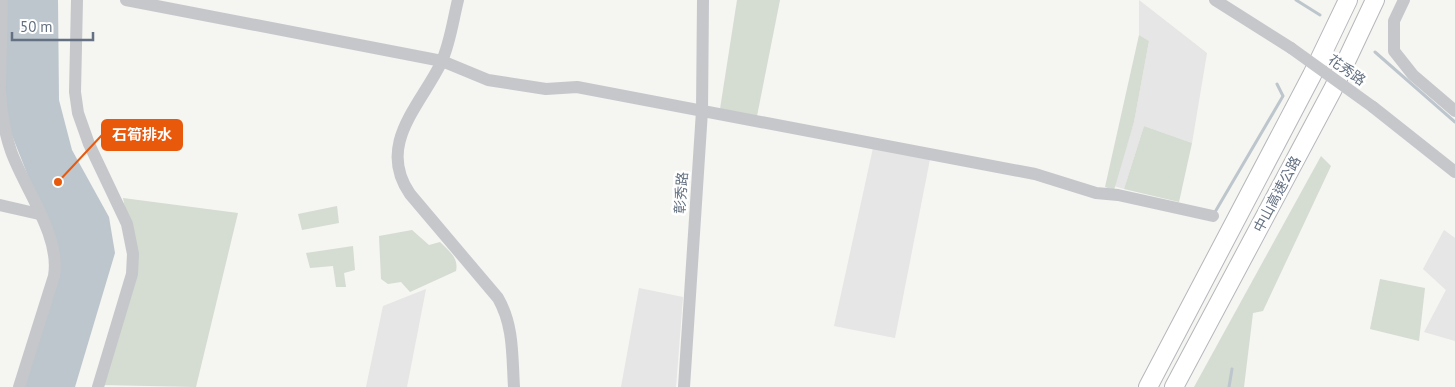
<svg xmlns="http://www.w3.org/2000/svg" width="1455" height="387" font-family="'PT Sans','Noto Sans TC',sans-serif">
	<rect width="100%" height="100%" fill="#f5f5f1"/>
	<g fill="#e5e6e5">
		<polygon points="1139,0 1207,53 1192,143 1144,126 1124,189 1114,186 1134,122 1149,41 1139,35"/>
		<polygon points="873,148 930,159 895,338 834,326"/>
		<polygon points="1444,230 1455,238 1455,341 1424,332 1446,290 1423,269"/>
		<polygon points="639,288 683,297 676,387 621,387"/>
		<polygon points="426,289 407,387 366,387 383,306"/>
	</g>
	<g fill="#d5dcd2">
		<polygon points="737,0 780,0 757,116 720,109"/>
		<polygon points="1139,35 1149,41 1134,122 1114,190 1105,187"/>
		<polygon points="1144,126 1192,143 1179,202 1124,189"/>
		<polygon points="1321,156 1331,166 1263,311 1253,313 1244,387 1194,387"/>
		<polygon points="123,198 238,213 196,387 101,385 133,248"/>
		<polygon points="337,206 339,223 302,230 298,214"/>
		<path d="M412 230 429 245 440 242C449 251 459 258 456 271L410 292 401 282 388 284 381 279 379 236Z"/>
		<polygon points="353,246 355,270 344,273 346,287 336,287 333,266 310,268 306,253"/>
		<polygon points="1380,279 1425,288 1419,341 1370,329"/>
	</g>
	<polygon fill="#bdc6cd" points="0,0 58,0 59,100 72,150 109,217 115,253 75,387 21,387 60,257 0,105"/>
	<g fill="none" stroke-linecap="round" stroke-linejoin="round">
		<g stroke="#bdc6cd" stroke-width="3">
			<polyline points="1296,0 1320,15"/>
			<polyline points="1375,52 1455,122"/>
			<polyline points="1215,212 1283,96 1277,84"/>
			<polyline points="1229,387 1232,369"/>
		</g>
		<g stroke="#b5b7bb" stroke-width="20">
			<g id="highway">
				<polyline points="1148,387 1312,75 1348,0"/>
				<polyline points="1174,387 1333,89 1375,0"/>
			</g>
		</g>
		<g stroke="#c5c7cb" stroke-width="12">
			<polyline points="77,0 75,92 78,113 89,144 127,224 133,254 132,274 98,387"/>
			<polyline points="126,0 442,61 488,80 546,89 577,87 1035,174 1096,193 1118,195 1213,216"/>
			<path d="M458 0C453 20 450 44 441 63 420 106 376 145 410 194L498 298C514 326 512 356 514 387"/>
			<polyline points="1215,0 1291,48"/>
			<polyline points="1404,0 1394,21 1394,51 1413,75 1455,111"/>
			<polyline points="0,85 2,0"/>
			<path d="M0 90C1 111 4 131 11 151 24 188 61 236 54 276L19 387"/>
			<polyline points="1373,107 1455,172"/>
			<polyline points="0,205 39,214"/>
			<polyline points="684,387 702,111 703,0"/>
		</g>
		<use href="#highway" stroke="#fff" stroke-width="18"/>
		<polyline stroke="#c5c7cb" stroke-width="12" points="1291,48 1373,107"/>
	</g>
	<g text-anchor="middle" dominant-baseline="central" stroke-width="5" stroke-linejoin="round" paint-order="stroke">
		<g font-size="14" fill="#647182" stroke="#fff">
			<text transform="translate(1347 70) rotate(35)">花秀路</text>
			<text transform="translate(681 193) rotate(-86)">彰秀路</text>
			<text transform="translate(1277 194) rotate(-62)">中山高速公路</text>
		</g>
	</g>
	<path fill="none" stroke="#e8590c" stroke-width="2" d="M58 182L102 135"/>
	<circle fill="#e8590c" stroke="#fff" stroke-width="2" cx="58" cy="182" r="5"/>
	<rect fill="#e8590c" stroke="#e8590c" stroke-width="2" x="102" y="120" width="80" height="30" rx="5"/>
	<g font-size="15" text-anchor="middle" font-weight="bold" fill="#fff">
		<text x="142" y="140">石筍排水</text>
	</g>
	<path d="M12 32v8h81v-8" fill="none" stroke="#647182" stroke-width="2.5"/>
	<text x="20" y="32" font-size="15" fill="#647182" stroke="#ffffff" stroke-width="4" paint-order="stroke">50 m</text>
</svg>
